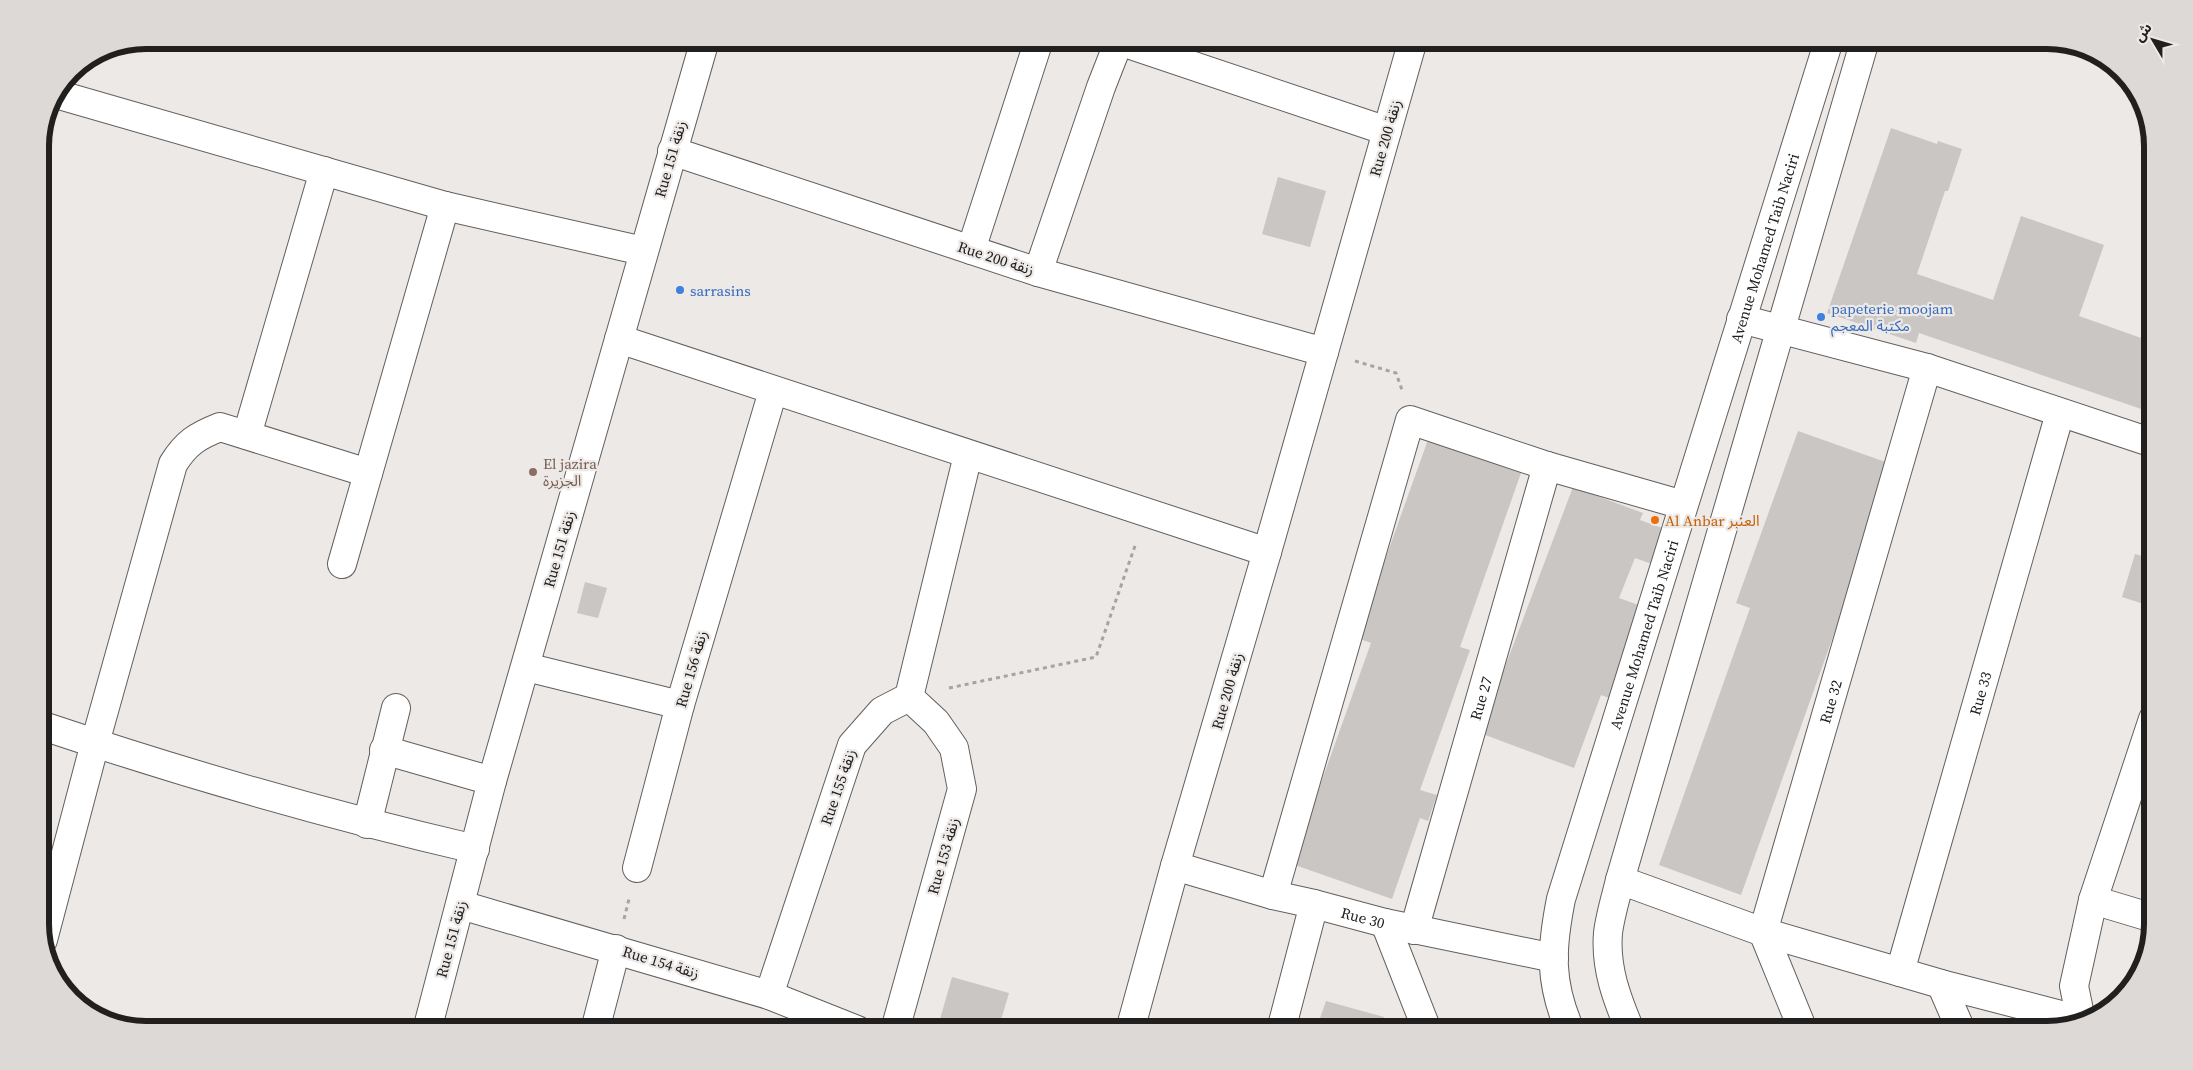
<svg xmlns="http://www.w3.org/2000/svg" width="2193" height="1070" font-family="'Source Serif 4','Noto Sans Arabic',serif">
	<rect width="100%" height="100%" fill="#ede9e7"/>
	<g fill="#c9c6c4">
		<polygon points="1891,128 1937,144 1938,141 1962,149 1948,191 1945,191 1917,274 1993,300 2021,216 2104,245 2079,316 2144,339 2153,315 2153,413 1919,333 1916,343 1827,313"/>
		<polygon points="1278,177 1326,191 1310,247 1262,234"/>
		<polygon points="1798,431 1894,465 1741,895 1659,865 1750,608 1736,603"/>
		<polygon points="1429,437 1522,470 1460,647 1470,650 1420,790 1437,795 1428,821 1420,818 1392,899 1292,864 1371,643 1357,638"/>
		<polygon points="1573,487 1643,513 1640,520 1665,529 1652,564 1635,558 1619,598 1647,608 1612,699 1601,695 1574,768 1480,733"/>
		<polygon points="2135,554 2153,559 2153,607 2122,597"/>
		<polygon points="585,582 607,588 598,618 577,613"/>
		<polygon points="952,977 1009,993 998,1030 937,1030"/>
		<polygon points="1326,1001 1384,1017 1380,1030 1316,1030"/>
	</g>
	<g fill="none" stroke-linecap="round" stroke-linejoin="round">
		<g stroke="#625f5d" stroke-width="30">
			<g id="minor">
				<polyline points="56,94 445,206 643,251"/>
				<polyline points="672,151 1038,272 1324,352"/>
				<polyline points="971,250 1039,40"/>
				<polyline points="1038,272 1101,87 1119,41 1387,131"/>
				<polyline points="1741,319 1927,368 2153,443"/>
				<polyline points="619,339 1267,552"/>
				<polyline points="247,435 324,171"/>
				<polyline points="342,564 445,206"/>
				<polyline points="526,667 680,705"/>
				<path d="M40 725C183 773 328 815 475 849"/>
				<polyline points="384,750 492,781"/>
				<polyline points="367,824 396,708"/>
				<path id="s1" d="M1175 866 1273 895 1314 904 1385 923 1554 958"/>
				<polyline points="637,868 680,705 773,391"/>
				<polyline points="1620,880 1763,932 1941,984 2080,1020"/>
				<polyline points="1273,895 1410,420 1547,466 1683,505"/>
				<polyline points="2093,900 2153,918"/>
				<polyline points="461,905 769,995 857,1030"/>
				<polyline points="1385,923 1427,1030"/>
				<path id="s2" d="M1414 930 1547 466"/>
				<path d="M43 940 95 743 173 464C186 443 197 436 220 427L368 473"/>
				<path id="s3" d="M1900 972 2060 413"/>
				<polyline points="1941,984 1961,1030"/>
				<polyline points="769,995 852,745 882,711 909,697 968,455"/>
				<polyline points="2081,1020 2074,986 2093,900 2153,719"/>
				<polyline points="427,1030 492,781 705,40"/>
				<polyline points="595,1030 616,949"/>
				<polyline points="895,1030 962,789 954,748 936,722 909,697"/>
				<polyline points="1130,1030 1175,866 1267,552 1413,40"/>
				<polyline points="1281,1030 1314,904"/>
				<path id="s4" d="M1570 1030C1549 982 1551 949 1561 899L1829 40"/>
				<path d="M1630 1030C1617 999 1605 968 1608 933 1610 916 1616 897 1620 880L1865 40"/>
				<path id="s5" d="M1803 1030 1763 932 1927 368"/>
			</g>
		</g>
		<g stroke="#a6a3a1" stroke-width="3" stroke-dasharray="4 4" stroke-linecap="butt">
			<polyline points="1355,361 1396,373 1402,390"/>
			<polyline points="949,688 1096,657 1136,543"/>
			<polyline points="624,919 629,899"/>
		</g>
		<use href="#minor" stroke="#fff" stroke-width="28"/>
	</g>
	<g fill="#3f7fe0" stroke="#ede9e7" stroke-width="2">
		<circle cx="680" cy="290" r="5"/>
		<circle cx="1821" cy="317" r="5"/>
	</g>
	<circle fill="#8d6e63" stroke="#ede9e7" stroke-width="2" cx="533" cy="472" r="5"/>
	<circle fill="#e8710a" stroke="#ede9e7" stroke-width="2" cx="1655" cy="520" r="5"/>
	<g text-anchor="middle" dominant-baseline="central" stroke-width="4.5" stroke-linejoin="round" paint-order="stroke">
		<g font-size="15" fill="#21201f" stroke="#ede9e7">
			<text transform="translate(1385 138) rotate(-74)">Rue 200 زنقة</text>
			<text transform="translate(670 159) rotate(-74)">Rue 151 زنقة</text>
			<text stroke="none"><textPath href="#s4" startOffset="816">Avenue Mohamed Taib Naciri</textPath></text>
			<text transform="translate(996 258) rotate(18)">Rue 200 زنقة</text>
			<text transform="translate(559 549) rotate(-74)">Rue 151 زنقة</text>
			<text stroke="none"><textPath href="#s4" startOffset="411">Avenue Mohamed Taib Naciri</textPath></text>
			<text transform="translate(691 669) rotate(-74)">Rue 156 زنقة</text>
			<text transform="translate(1227 691) rotate(-74)">Rue 200 زنقة</text>
			<text stroke="none"><textPath href="#s3" startOffset="290">Rue 33</textPath></text>
			<text stroke="none"><textPath href="#s2" startOffset="241">Rue 27</textPath></text>
			<text stroke="none"><textPath href="#s5" startOffset="346">Rue 32</textPath></text>
			<text transform="translate(838 787) rotate(-71)">Rue 155 زنقة</text>
			<text transform="translate(943 856) rotate(-74)">Rue 153 زنقة</text>
			<text stroke="none"><textPath href="#s1" startOffset="195">Rue 30</textPath></text>
			<text transform="translate(451 939) rotate(-75)">Rue 151 زنقة</text>
			<text transform="translate(661 962) rotate(17)">Rue 154 زنقة</text>
		</g>
		<g font-size="15" fill="#366cbe" stroke="#ede9e7" text-anchor="start">
			<text x="690" y="290">sarrasins</text>
			<text x="1831" y="308">papeterie moojam<tspan x="1831" dy="17">مكتبة المعجم</tspan></text>
		</g>
		<g font-size="15" fill="#785e54" stroke="#ede9e7" text-anchor="start">
			<text x="543" y="463">El jazira<tspan x="543" dy="17">الجزيرة</tspan></text>
		</g>
		<g font-size="15" fill="#c56008" stroke="#ede9e7" text-anchor="start">
			<text x="1665" y="520">Al Anbar العنبر</text>
		</g>
	</g>
	<path d="M0 0H2193V1070H0ZM146 49H2047A97 97 0 0 1 2144 146V924A97 97 0 0 1 2047 1021H146A97 97 0 0 1 49 924V146A97 97 0 0 1 146 49Z" fill="#ddd9d7" fill-rule="evenodd"/>
	<path fill="none" stroke="#21201f" stroke-width="6" d="M146 49H2047A97 97 0 0 1 2144 146V924A97 97 0 0 1 2047 1021H146A97 97 0 0 1 49 924V146A97 97 0 0 1 146 49Z"/>
	<g transform="translate(2153 40) rotate(308)" stroke="#ede9e7" stroke-width="4" paint-order="stroke">
	<path d="M0-4L9 19L0 12L-9 19Z" fill="#21201f"/>
	<text y="-8" font-size="14" font-weight="bold" text-anchor="middle" fill="#21201f">ش</text>
	</g>
</svg>
